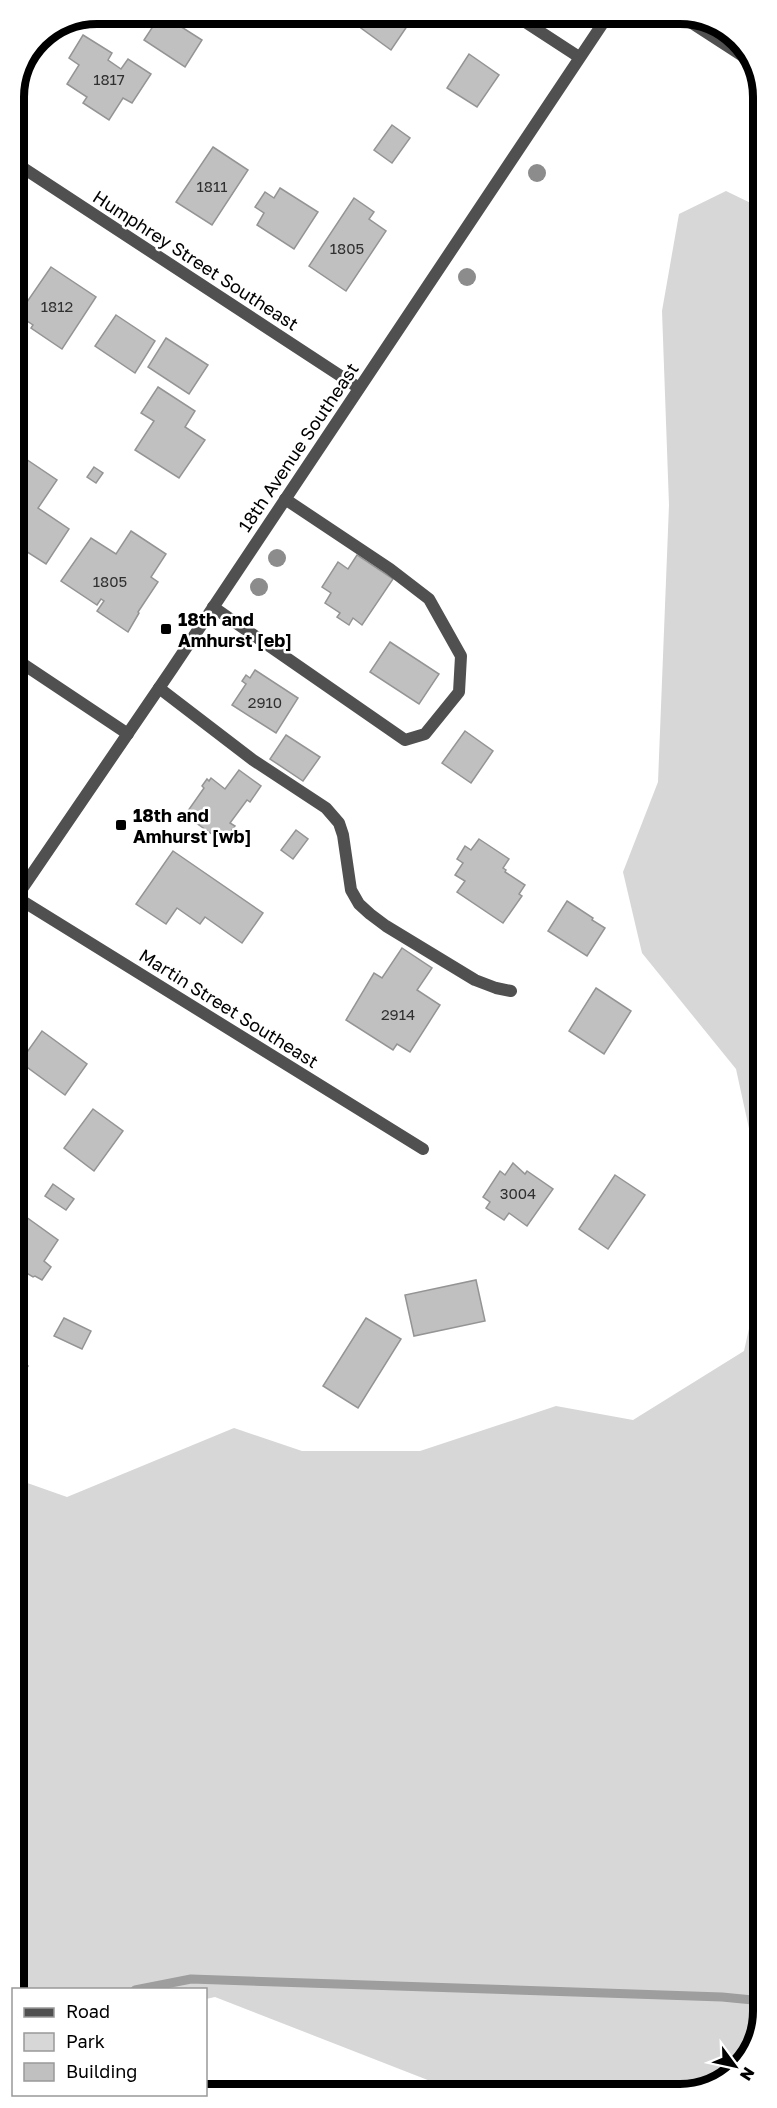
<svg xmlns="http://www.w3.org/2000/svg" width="777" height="2108" font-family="'Golos Text',sans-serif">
	<rect width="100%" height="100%" fill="#fff"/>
	<g fill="#d7d7d7">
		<polygon points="726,191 761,208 762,1188 736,1069 642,953 623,872 658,782 669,505 662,311 679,214"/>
		<polygon points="762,1270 763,2011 746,2062 702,2092 461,2093 215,1997 206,1999 206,1990 16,1989 16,1479 67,1497 234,1428 302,1451 420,1451 556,1406 633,1420 744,1351"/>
	</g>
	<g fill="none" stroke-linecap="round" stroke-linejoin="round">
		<polyline stroke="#9e9e9e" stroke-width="9" points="135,1990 191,1979 722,1997 763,2001"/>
	</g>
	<g fill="#c0c0c0" stroke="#949494" stroke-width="1.5">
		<polygon points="161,14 202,40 185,67 144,40"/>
		<polygon points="353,14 410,14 414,16 391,50 361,28 363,25 351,17"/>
		<polygon points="83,35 112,53 108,60 121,69 128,59 151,74 132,103 123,98 109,120 83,103 87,97 67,84 79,65 69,58"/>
		<polygon points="469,54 499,75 477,107 447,88"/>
		<polygon points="392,125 410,138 392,163 374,150"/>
		<polygon points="213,147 248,170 212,225 176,202"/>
		<polygon points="280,188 318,212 294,249 257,225 264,213 255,207 265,192 274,198"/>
		<polygon points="354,198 374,212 369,219 386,231 346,291 309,266"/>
		<polygon points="51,267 96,297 62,349 31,328 33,325 18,315"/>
		<polygon points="116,315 155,341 135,373 95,346"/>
		<polygon points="166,338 208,365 189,394 148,367"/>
		<polygon points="158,387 195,411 185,427 205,440 179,478 135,450 154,421 141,413"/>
		<polygon points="14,451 57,480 38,508 69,529 46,564 18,546 14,551"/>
		<polygon points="94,467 103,473 96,483 87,477"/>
		<polygon points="131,531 166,554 151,577 158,582 138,612 139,613 128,632 97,611 104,601 101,599 97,605 61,581 91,538 116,554"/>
		<polygon points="357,555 393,579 362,625 353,618 349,625 337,617 340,613 325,603 331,593 322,587 338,562 348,569"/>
		<polygon points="390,642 439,674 419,704 370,672"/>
		<polygon points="255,670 298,698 276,733 232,705 246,684 242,681 246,675 250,678"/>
		<polygon points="465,731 493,751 471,783 442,763"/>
		<polygon points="286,735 320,757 303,781 270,759"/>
		<polygon points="15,744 26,752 15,770"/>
		<polygon points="239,770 261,786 250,802 247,800 230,823 235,826 223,842 185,815 204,788 202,786 207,779 209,781 211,778 225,789"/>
		<polygon points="296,830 308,839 293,859 281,850"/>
		<polygon points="479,839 509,859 503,868 506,870 505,872 525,885 519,894 522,896 503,923 457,892 465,881 455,875 463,863 457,859 465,846 471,850"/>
		<polygon points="173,851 263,913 242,943 205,917 200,924 177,908 166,924 136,904"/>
		<polygon points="567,901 593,918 592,920 605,928 587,956 548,931"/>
		<polygon points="402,948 432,968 417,990 440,1005 410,1052 397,1044 393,1050 346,1020 374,973 382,978"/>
		<polygon points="596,988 631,1011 604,1054 569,1031"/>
		<polygon points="42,1031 87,1064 65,1095 20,1062"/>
		<polygon points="93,1109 123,1131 94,1171 64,1148"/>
		<polygon points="513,1163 525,1174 527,1171 553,1189 527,1226 509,1213 504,1220 486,1208 490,1202 483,1197 500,1171 505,1175"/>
		<polygon points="615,1175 645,1195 608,1249 579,1229"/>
		<polygon points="53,1184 74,1199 66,1210 45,1196"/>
		<polygon points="15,1209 58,1240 44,1261 51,1267 42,1280 35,1276 33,1277 15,1266"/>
		<polygon points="476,1280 485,1321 414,1336 405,1295"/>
		<polygon points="64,1318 91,1331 82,1349 54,1336"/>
		<polygon points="366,1318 401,1339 358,1408 323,1386"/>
		<polygon points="15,1358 28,1366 18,1382 16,1380"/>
	</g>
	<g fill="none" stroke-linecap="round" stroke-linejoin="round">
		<polyline stroke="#505050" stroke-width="12" points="213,607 405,740 425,734 459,692 461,656 429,599 390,569 285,499"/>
		<g stroke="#505050" stroke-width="12">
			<polyline points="513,14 579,57"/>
			<polyline points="678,14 752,62"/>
			<polyline points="14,162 359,388"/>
			<polyline points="14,658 128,734"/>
			<polyline points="159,688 253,760 326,808 339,823 343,835 351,890 359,904 370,914 386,926 475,980 496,988 511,991"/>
			<polyline points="16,897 423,1149"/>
		</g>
		<polyline stroke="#505050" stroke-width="12" points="15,899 172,669 609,14"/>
	</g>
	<g fill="#8c8c8c">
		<circle cx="537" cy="173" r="9"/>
		<circle cx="467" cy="277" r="9"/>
		<circle cx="277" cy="558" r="9"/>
		<circle cx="259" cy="587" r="9"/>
	</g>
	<g fill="#000" stroke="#fff" stroke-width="2">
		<rect x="160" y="623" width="12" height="12" rx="3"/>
		<rect x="115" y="819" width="12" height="12" rx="3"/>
	</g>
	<g text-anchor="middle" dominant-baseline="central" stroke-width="5" stroke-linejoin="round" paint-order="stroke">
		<g font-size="15" fill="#303030">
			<text x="109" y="79">1817</text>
			<text x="212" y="186">1811</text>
			<text x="347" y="248">1805</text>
			<text x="57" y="306">1812</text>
			<text x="110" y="581">1805</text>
			<text x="265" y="702">2910</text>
			<text x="398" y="1014">2914</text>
			<text x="518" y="1193">3004</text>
		</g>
		<g font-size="18" fill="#000" stroke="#fff">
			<text transform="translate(196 260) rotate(33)">Humphrey Street Southeast</text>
			<text transform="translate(298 447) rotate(-56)">18th Avenue Southeast</text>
			<text transform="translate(229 1008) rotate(32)">Martin Street Southeast</text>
		</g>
		<g font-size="18" font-weight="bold" fill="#000" stroke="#fff" text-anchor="start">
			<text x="178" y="619">18th and<tspan x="178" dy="21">Amhurst [eb]</tspan></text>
			<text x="133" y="815">18th and<tspan x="133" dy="21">Amhurst [wb]</tspan></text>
		</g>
	</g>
	<path d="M0 0H777V2108H0ZM97 24H680A73 73 0 0 1 753 97V2011A73 73 0 0 1 680 2084H97A73 73 0 0 1 24 2011V97A73 73 0 0 1 97 24Z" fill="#fff" fill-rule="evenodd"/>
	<path fill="none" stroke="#000" stroke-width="8" d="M97 24H680A73 73 0 0 1 753 97V2011A73 73 0 0 1 680 2084H97A73 73 0 0 1 24 2011V97A73 73 0 0 1 97 24Z"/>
	<rect x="12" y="1988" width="195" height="108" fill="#ffffff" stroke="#999999" stroke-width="1.5"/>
	<rect x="24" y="2008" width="30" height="9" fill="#505050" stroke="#999999" stroke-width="1.5"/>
	<text x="66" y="2018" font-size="18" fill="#000000">Road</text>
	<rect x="24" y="2033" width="30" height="18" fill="#d7d7d7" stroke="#999999" stroke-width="1.5"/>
	<text x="66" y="2048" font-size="18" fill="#000000">Park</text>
	<rect x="24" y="2063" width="30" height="18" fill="#c0c0c0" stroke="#999999" stroke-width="1.5"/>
	<text x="66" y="2078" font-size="18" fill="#000000">Building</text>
	<g transform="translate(735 2066) rotate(123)" stroke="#ffffff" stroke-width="4.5" paint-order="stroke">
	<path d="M0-4.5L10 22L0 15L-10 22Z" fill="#000000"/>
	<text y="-9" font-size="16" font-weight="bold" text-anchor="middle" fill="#000000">N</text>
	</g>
</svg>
